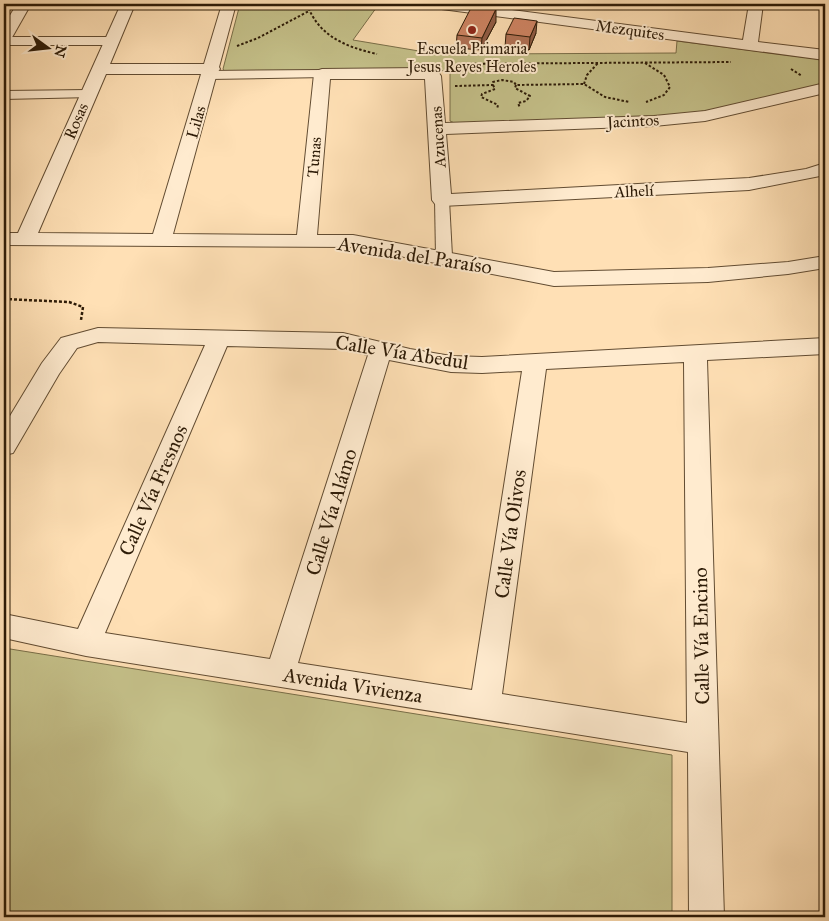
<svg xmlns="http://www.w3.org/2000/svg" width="829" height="921" font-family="'IM FELL Great Primer',serif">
	<rect width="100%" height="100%" fill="#ffe0b5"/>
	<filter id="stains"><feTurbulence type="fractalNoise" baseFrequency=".004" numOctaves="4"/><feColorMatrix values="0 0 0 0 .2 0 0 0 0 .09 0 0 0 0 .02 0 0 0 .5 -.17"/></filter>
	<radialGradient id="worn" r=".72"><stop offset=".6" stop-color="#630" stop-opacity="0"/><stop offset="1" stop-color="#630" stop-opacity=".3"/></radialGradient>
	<g fill="#c5c18a" stroke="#796e48">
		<polygon points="240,4 379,4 353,40 425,52 485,54 676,53 677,41 825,60 825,84 728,108 673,115 457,124 450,121 450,71 404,69 225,72 223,69"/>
		<polygon points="4,648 672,755 672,917 4,917"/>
	</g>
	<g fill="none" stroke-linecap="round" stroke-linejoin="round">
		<g stroke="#624c32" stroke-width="2">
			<g id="pedestrian">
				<polygon points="4,37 112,37 118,41 112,45 4,45"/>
				<polygon points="322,70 328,74 326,77 210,79 204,75 210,71"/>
				<polygon points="88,90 94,94 92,97 4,99 4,91"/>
				<polygon points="442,196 447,197 449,200 452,256 449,259 439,259 436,256 435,200 437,197"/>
			</g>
		</g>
		<g stroke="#624c32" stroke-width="2">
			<g id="minor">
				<polygon points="17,4 31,4 10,41 4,43 4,25"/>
				<path d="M121 4H135L110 64H204L222 4H236L219 67 220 69 217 73 173 234 297 235 314 74 316 71 322 69 423 68 439 73 441 76 445 123 654 116 705 111 825 83V93L705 121 654 126 446 134 451 194 749 178 806 169 825 163V175L749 190 442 206 435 204 432 200 425 79H330L317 235H353L554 272 708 268 788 262 825 256V268L788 274 708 282 554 286 353 247 4 245V233H18ZM106 74H201L153 234 38 233Z"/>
				<polygon points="427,4 466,4 743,40 749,4 763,4 758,42 825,50 825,60 434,8 429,7"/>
				<path d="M98 328 343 333 410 349 451 356 482 357 825 338V354L707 360 724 917H689L688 752 86 656 4 638V614L78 629 205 345 98 342 77 348 59 374 13 453 4 455V426L42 363 61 338ZM227 346 343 349 368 355 270 659 105 633ZM389 360 451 372 482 373 522 371 472 690 298 663ZM684 362 687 723 502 694 546 369Z"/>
			</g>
		</g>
		<g stroke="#2d1b07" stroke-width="2" stroke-dasharray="2.5 2" stroke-linecap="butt">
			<path d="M307 4C318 36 346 47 377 54"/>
			<polyline points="237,46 258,38 309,11"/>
			<polyline points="645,63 664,75 670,87 664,95 646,102"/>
			<polyline points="447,64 731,62"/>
			<polyline points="791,69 802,76"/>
			<polyline points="584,84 587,75 598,63"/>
			<polyline points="493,85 495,89 482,94 481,97 498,105 497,109"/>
			<polyline points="516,85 515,88 530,96 526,101 518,103 520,108"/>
			<polyline points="455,86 493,85 493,82 502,80 514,82 516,85 584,84 605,97 629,102"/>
		</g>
		<polyline stroke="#2d1b07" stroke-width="2.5" stroke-dasharray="3 2" stroke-linecap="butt" points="4,299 69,302 83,307 81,320"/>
		<use href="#pedestrian" fill="#ffebcf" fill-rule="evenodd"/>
		<use href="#minor" fill="#ffebcf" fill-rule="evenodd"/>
	</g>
	<g fill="#b27255" stroke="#2d1b07">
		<polygon points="496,22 481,50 456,48 457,35"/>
		<polygon points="536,33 529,50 505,47 506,34"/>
	</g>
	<g fill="#915c45" stroke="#2d1b07">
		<polygon points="496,9 496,22 481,50 482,38"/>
		<polygon points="537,21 536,33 529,50 530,37"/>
	</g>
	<g fill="#cf8463" stroke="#2d1b07">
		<polygon points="472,6 496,9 482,38 457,35"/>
		<polygon points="514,18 537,21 530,37 506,34"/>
	</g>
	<circle fill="#8f2418" stroke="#ffebcf" stroke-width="2" cx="472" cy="30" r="5"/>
	<g text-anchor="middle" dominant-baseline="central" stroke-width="4" stroke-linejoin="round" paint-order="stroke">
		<g font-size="16" fill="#2d1b07" stroke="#ffebcf">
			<text transform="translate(630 30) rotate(8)">Mezquites</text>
			<text transform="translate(76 121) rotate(-67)">Rosas</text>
			<text transform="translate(633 121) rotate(-3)">Jacintos</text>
			<text transform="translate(196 122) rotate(-74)">Lilas</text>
			<text transform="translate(438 137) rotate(-94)">Azucenas</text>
			<text transform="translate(314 157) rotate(-85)">Tunas</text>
			<text transform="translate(634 191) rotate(-3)">Alhelí</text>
		</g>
		<g font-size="16" fill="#2d1b07" stroke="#ffebcf">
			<text x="472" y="48">Escuela Primaria<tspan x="472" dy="18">Jesus Reyes Heroles</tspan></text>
		</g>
		<g font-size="20" fill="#2d1b07" stroke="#ffebcf">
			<text transform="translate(415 255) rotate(9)">Avenida del Paraíso</text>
			<text transform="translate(402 352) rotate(9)">Calle Vía Abedul</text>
			<text transform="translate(153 490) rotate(-66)">Calle Vía Fresnos</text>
			<text transform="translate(331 512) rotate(-73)">Calle Vía Alámo</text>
			<text transform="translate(510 534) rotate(-82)">Calle Vía Olivos</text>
			<text transform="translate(701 636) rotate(-91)">Calle Vía Encino</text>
			<text transform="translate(353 685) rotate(9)">Avenida Vivienza</text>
		</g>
	</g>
	<rect width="829" height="921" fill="none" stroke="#ffe0b5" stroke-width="20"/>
	<rect x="5" y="5" width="819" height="911" fill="none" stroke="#2d1b07" stroke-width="2.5"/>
	<rect x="10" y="10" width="809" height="901" fill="none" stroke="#2d1b07"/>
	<g transform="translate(48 48) rotate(105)" stroke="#ffebcf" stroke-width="4" paint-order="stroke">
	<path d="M0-4L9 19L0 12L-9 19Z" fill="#2d1b07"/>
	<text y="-8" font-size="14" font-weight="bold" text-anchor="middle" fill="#2d1b07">N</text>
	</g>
	<rect width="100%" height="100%" filter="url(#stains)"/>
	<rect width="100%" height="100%" fill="url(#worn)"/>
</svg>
